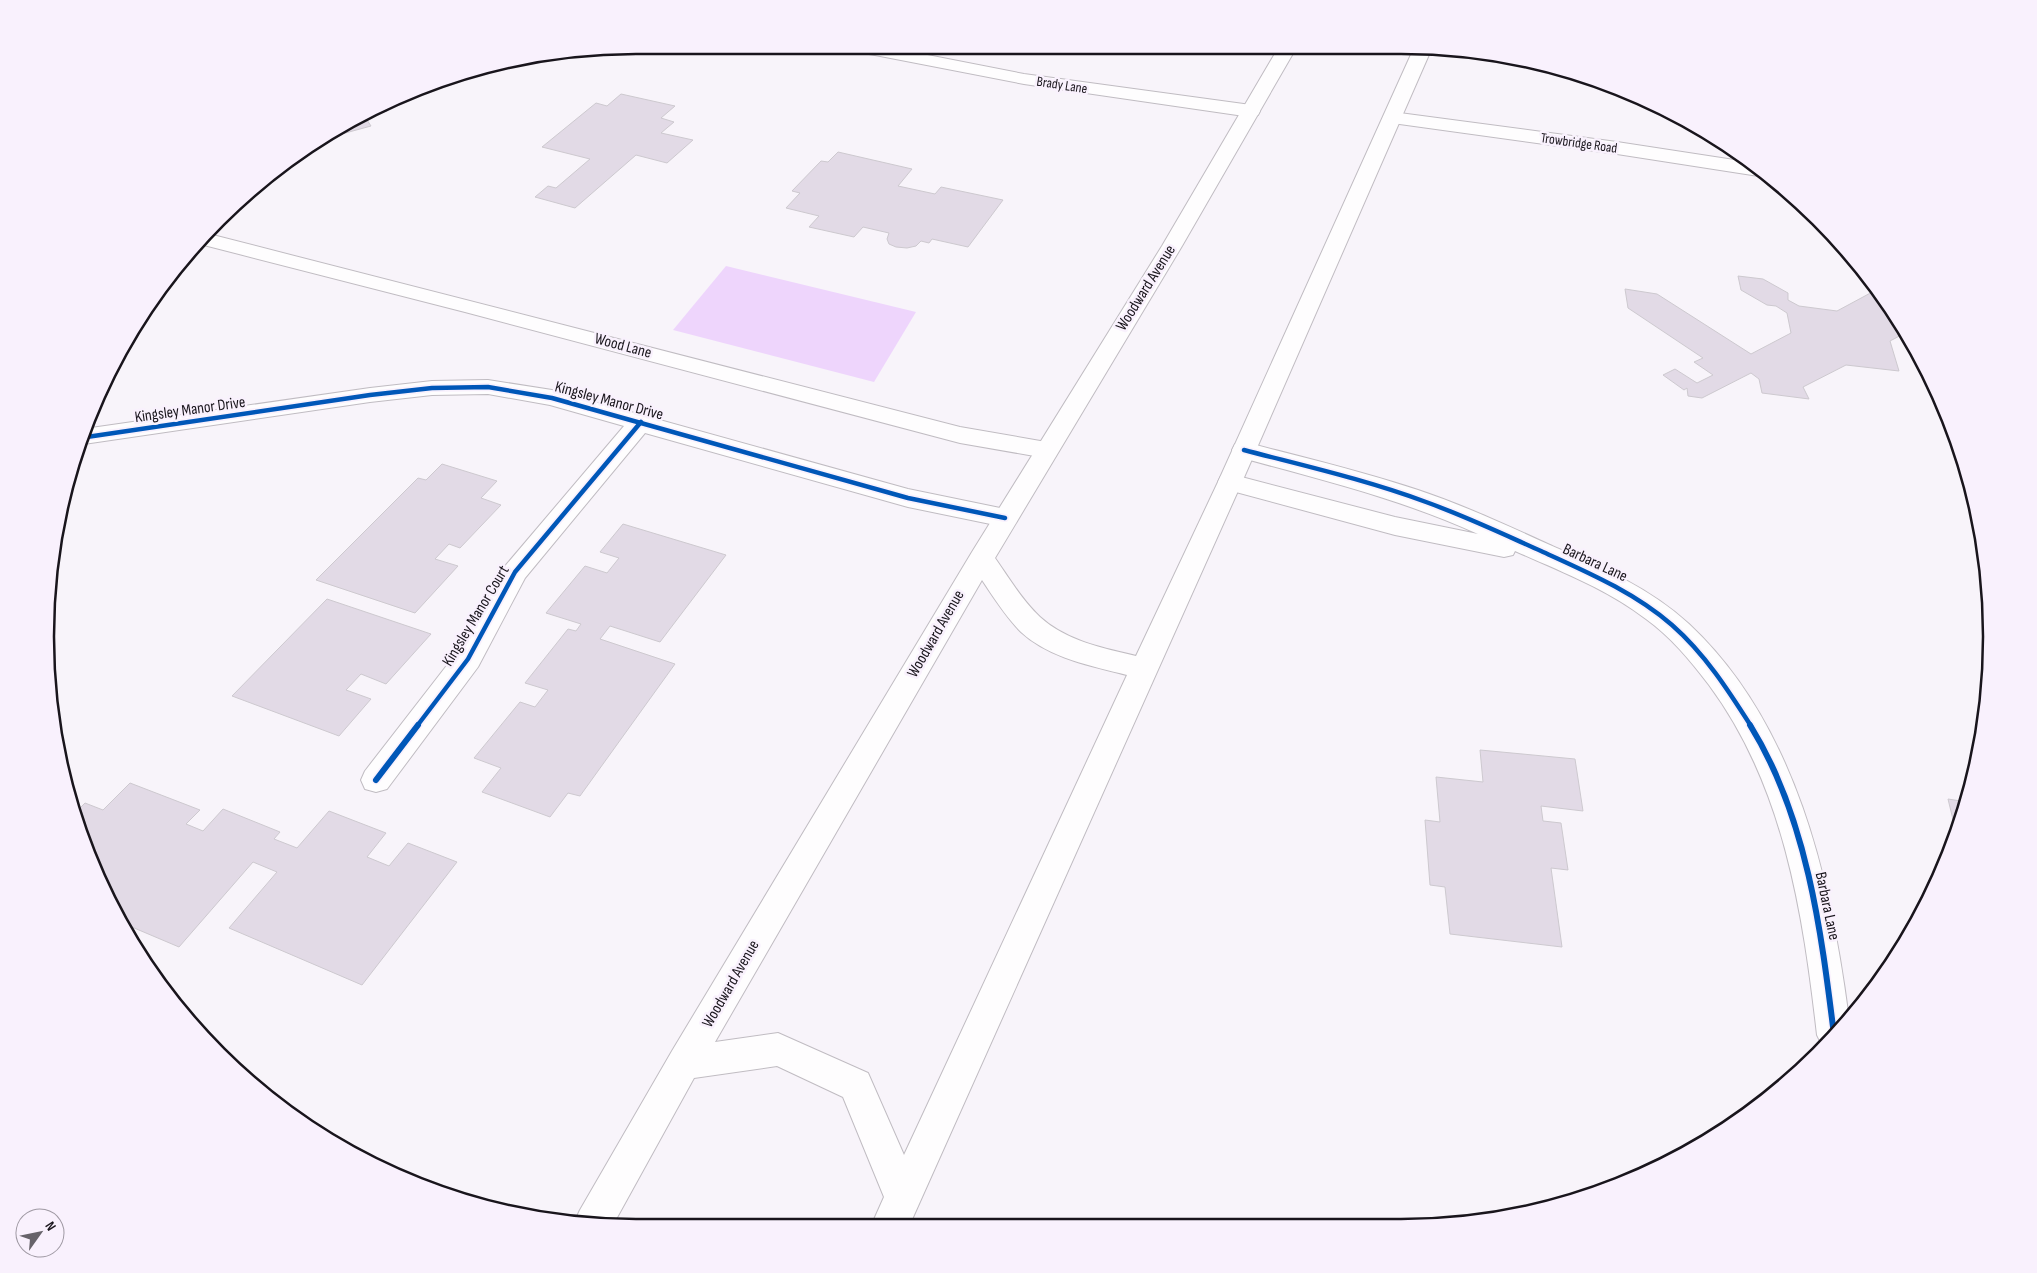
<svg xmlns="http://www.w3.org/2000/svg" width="2037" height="1273" font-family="'Sofia Sans Condensed',sans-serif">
	<rect width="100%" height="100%" fill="#f8f4fa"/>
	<polygon fill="#eed5fc" points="726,266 916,312 874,382 673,330"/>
	<g fill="#e2dae6" stroke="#cdc9cf">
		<polygon points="621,94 675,106 661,118 674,122 661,133 693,140 667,163 636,155 575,208 535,197 548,186 556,188 590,159 542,147 596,103 607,106"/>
		<polygon points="385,107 387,111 365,117 371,126 327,138 326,136"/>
		<polygon points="838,152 912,169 898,186 935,194 941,187 1003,200 968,247 932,239 929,243 921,241 916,246 907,248 896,247 889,244 887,239 889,233 863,227 854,237 809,227 819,216 786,208 800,193 792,191 821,161 828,162"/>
		<polygon points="1738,276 1763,279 1788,293 1788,300 1799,306 1837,311 1876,290 1907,332 1890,341 1899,371 1846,365 1803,387 1809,399 1762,393 1759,379 1751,373 1702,398 1688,396 1687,388 1684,390 1663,375 1675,369 1697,383 1713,375 1694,362 1703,358 1628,308 1625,289 1657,294 1751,354 1791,333 1787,313 1776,306 1767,305 1741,290"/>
		<polygon points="442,464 497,481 481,498 501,505 460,548 449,544 435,559 458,566 415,613 316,580 418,478 426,480"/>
		<polygon points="623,524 726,555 660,642 610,626 600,639 675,664 580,796 568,793 550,817 482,792 501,768 474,758 520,702 535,707 548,690 525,683 568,629 576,631 581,624 546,613 585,566 607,573 619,558 600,552"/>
		<polygon points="327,599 431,634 386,684 361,674 346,690 371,699 339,736 232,696"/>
		<polygon points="1480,750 1575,759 1583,811 1541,806 1543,821 1561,823 1568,870 1551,868 1562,947 1450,934 1445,887 1430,885 1425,820 1440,822 1436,777 1483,782"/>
		<polygon points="130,783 200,810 186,824 203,831 223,809 280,832 274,839 297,848 329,811 386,833 367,857 389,866 408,843 457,862 362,985 229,928 277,872 253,862 179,947 120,922 106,898 74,814 85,803 103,810"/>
		<polygon points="1948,799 1967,802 1956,832"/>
	</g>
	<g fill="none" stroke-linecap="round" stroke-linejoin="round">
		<g stroke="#c0bcc2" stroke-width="2">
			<g id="minor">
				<polygon points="866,50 902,50 1024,74 1251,105 1258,107 1260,111 1258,115 1251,117 1024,84 875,55 869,54"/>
				<polygon points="1392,112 1617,142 1754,163 1770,176 1765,177 1617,154 1385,122 1383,118 1385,114"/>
				<polygon points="205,233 960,427 1046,442 1055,444 1058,450 1055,456 1046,458 960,443 465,312 196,243"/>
				<polygon points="488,380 552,390 908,489 1005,509 1014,512 1018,518 1014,524 1005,527 908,507 645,433 525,578 478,667 387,789 376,792 365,789 361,780 365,771 458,651 506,565 624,426 550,405 488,394 432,395 370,402 77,445 84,429 370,388 432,381"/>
				<path d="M1244 442C1302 457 1361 471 1418 490 1463 505 1506 525 1550 545 1599 566 1649 587 1689 624 1796 724 1831 880 1849 1019L1823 1047 1817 1035C1803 913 1784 786 1709 685 1690 660 1671 637 1646 619 1607 589 1560 571 1515 551L1513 555 1504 557 1395 535 1221 488 1218 482 1221 476 1230 474 1395 517 1478 534C1399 498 1318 479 1235 456L1232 450 1235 444Z"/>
			</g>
		</g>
		<g stroke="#c0bcc2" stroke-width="2">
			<path id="primary" d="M1277 50H1295L1182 246 995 558C1009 578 1022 600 1040 617 1066 641 1103 648 1136 656L1218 482 1413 50H1431L1242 482 910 1224H872L884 1197 843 1097 777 1066 694 1078 614 1223H574L580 1210 672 1051 972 552 1162 246ZM982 580C994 598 1006 617 1021 632 1049 658 1092 666 1127 675L904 1155 868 1073 778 1033 715 1042Z"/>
		</g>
		<use href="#minor" fill="#fefdfe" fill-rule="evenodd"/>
		<use href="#primary" fill="#fefdfe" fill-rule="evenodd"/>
		<g stroke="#f9f1fd" stroke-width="8">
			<g id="cycleway-far1">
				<polyline points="80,438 370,395 432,388 488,387 552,398 908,498 1005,518"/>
				<path d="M1244 450C1305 466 1367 480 1426 502 1465 516 1503 534 1541 551 1587 572 1634 592 1672 625 1705 654 1728 690 1751 726"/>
				<polyline points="417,726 468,659 515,572 641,422"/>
			</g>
		</g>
		<g stroke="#f9f1fd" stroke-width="9">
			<g id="cycleway">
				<path d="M1750 725C1807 817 1821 930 1834 1035"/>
				<polyline points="376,780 418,725"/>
			</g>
		</g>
		<use href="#cycleway-far1" stroke="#0057b8" stroke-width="4.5"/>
		<use href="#cycleway" stroke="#0057b8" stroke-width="6"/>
	</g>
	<g text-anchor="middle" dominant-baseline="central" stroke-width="5" stroke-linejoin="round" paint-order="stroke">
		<g font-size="14" fill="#19151c" stroke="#f9f1fd">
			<text transform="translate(1062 85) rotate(9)">Brady Lane</text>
			<text transform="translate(1579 143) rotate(8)">Trowbridge Road</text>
		</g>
		<g font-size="16" fill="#19151c" stroke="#f9f1fd">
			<text transform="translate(1146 288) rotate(-58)">Woodward Avenue</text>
			<text transform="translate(623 346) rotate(15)">Wood Lane</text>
			<text transform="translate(609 401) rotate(15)">Kingsley Manor Drive</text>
			<text transform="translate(190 410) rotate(-8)">Kingsley Manor Drive</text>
			<text transform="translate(1595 563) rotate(25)">Barbara Lane</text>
			<text transform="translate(476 616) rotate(-59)">Kingsley Manor Court</text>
			<text transform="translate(936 634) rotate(-60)">Woodward Avenue</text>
			<text transform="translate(1827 906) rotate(78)">Barbara Lane</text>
			<text transform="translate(731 984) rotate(-60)">Woodward Avenue</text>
		</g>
	</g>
	<path d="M0 0H2037V1273H0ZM636 54H1401A582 582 0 0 1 1983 636V637A582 582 0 0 1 1401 1219H636A582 582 0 0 1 54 637V636A582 582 0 0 1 636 54Z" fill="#f9f1fd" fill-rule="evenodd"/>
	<path fill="none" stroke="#19151c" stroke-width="2.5" d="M636 54H1401A582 582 0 0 1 1983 636V637A582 582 0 0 1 1401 1219H636A582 582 0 0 1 54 637V636A582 582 0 0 1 636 54Z"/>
	<g transform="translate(40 1233) rotate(57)"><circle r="24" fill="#f9f1fd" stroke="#9f99a3"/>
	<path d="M0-4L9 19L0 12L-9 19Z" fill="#67636a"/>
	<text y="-8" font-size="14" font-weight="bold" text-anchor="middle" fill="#19151c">N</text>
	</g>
</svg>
